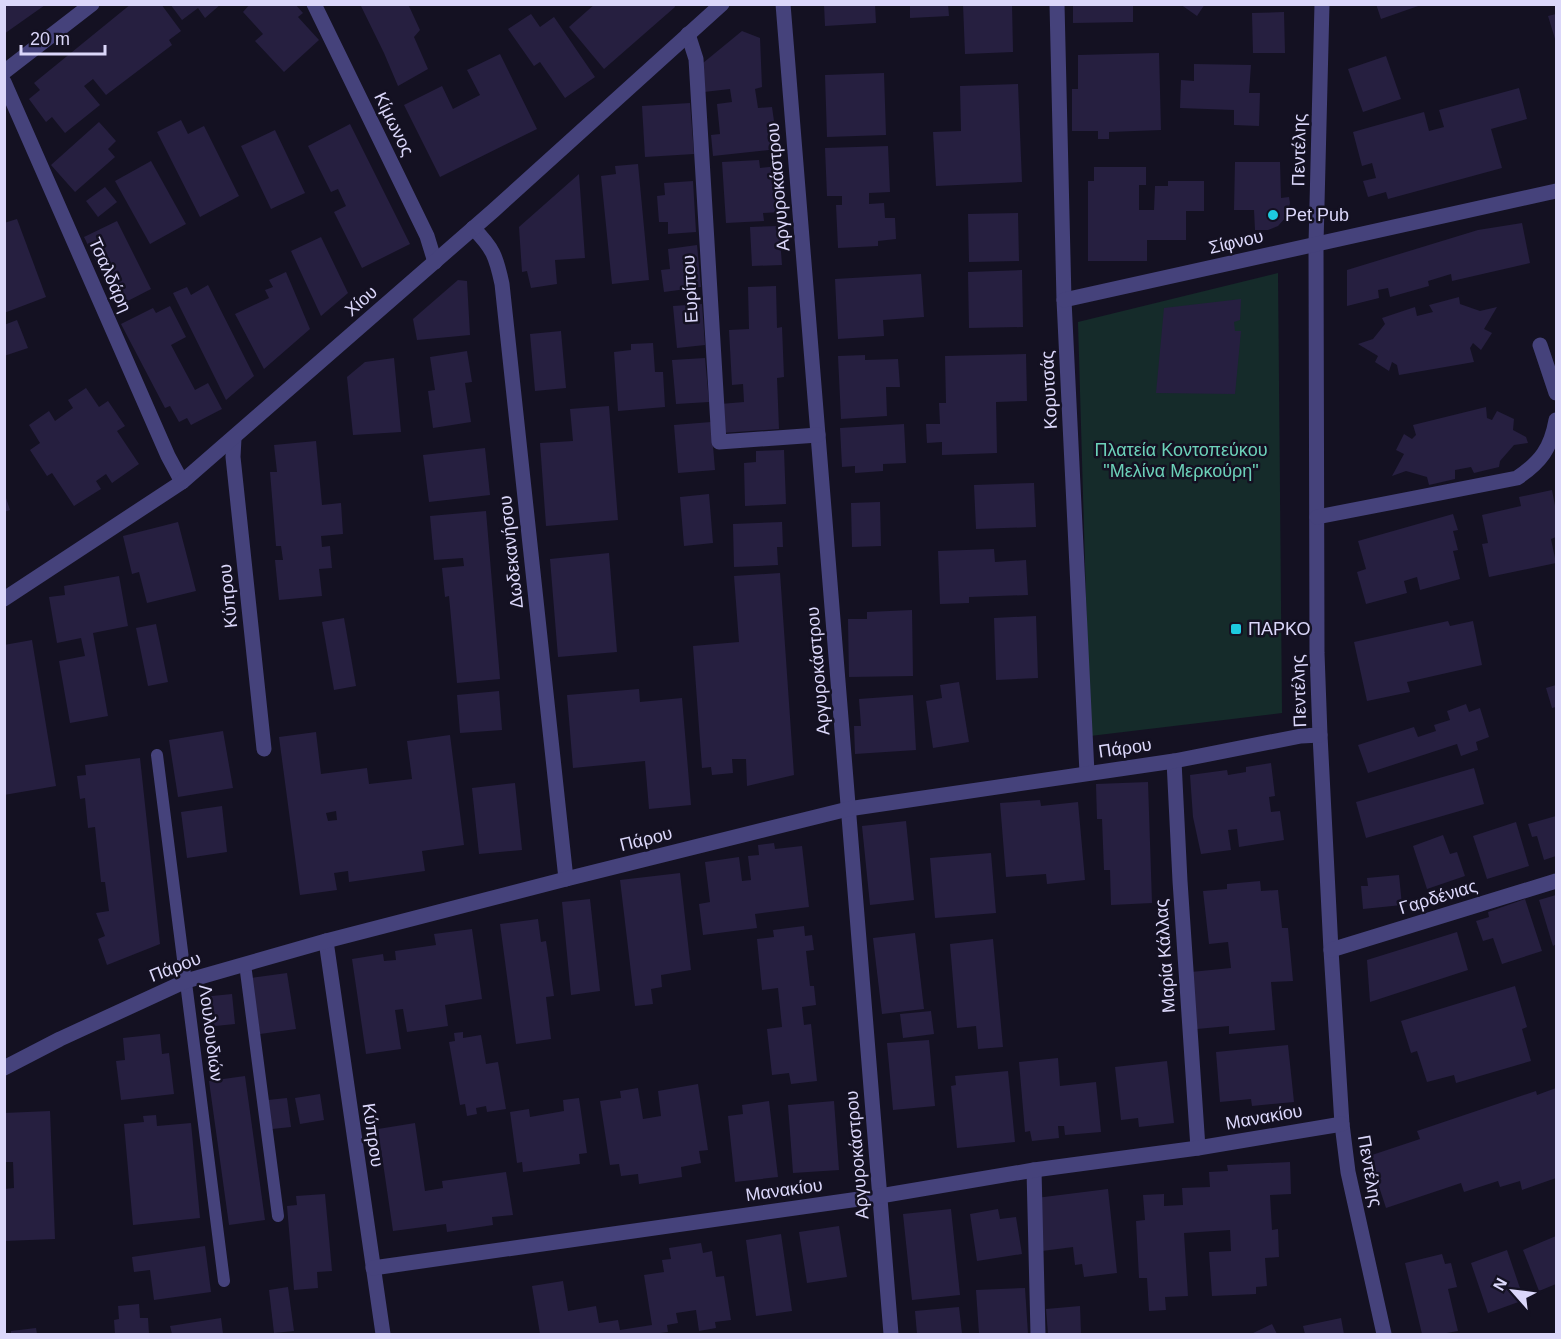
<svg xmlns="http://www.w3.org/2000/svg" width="1561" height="1339" font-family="Arial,sans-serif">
	<rect width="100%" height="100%" fill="#141122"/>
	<polygon fill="#152b2a" points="1278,273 1282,713 1090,736 1078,322"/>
	<g fill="#261f40" fill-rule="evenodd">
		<polygon points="131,4 161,4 181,31 169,40 172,45 106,95 93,79 84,86 100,105 65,133 52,117 46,122 29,99 40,90 34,83"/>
		<polygon points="170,4 221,4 205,18 198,8 182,20"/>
		<polygon points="250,4 295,4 303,13 298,17 319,40 284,72 255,41 263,34 243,12"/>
		<polygon points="360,4 408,4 420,30 414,37 428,69 398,86 384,53"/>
		<polygon points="595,4 674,4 675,7 604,69 569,27"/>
		<polygon points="824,4 875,4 876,23 825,26"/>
		<polygon points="910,4 948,4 949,16 910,18"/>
		<polygon points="963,4 1012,4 1013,52 965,54"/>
		<polygon points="1073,4 1133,4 1133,22 1073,23"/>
		<polygon points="1180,4 1205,4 1197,16"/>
		<polygon points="1376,4 1421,4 1421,5 1381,19"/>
		<polygon points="4,5 45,5 4,34"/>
		<polygon points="1284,12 1285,53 1253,53 1252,13"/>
		<polygon points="531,14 540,27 554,17 595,77 565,98 540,62 534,66 508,29"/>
		<polygon points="1556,14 1556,42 1548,16"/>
		<polygon points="742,31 760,38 762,87 755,89 758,108 772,107 778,149 713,156 711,135 720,134 717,104 732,102 730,89 704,92 703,63"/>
		<polygon points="1159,53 1161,130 1109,132 1109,139 1098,139 1098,131 1072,131 1072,89 1078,89 1078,55"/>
		<polygon points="500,54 537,129 440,177 404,105 442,86 453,109 480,95 467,70"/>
		<polygon points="1386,56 1401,99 1363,112 1348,69"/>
		<polygon points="1194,64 1251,65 1249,93 1260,93 1259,126 1234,125 1234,110 1180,108 1181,80 1194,81"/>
		<polygon points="884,73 886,135 827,137 825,75"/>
		<polygon points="1018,84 1022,182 936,186 933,132 961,131 960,86"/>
		<polygon points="1519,88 1527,119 1491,129 1502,168 1388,199 1386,192 1368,197 1363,181 1376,178 1372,163 1362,166 1353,132 1424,112 1429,131 1444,127 1439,110"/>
		<polygon points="690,103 694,154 645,157 642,106"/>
		<polygon points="181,120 188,134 204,126 239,196 200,217 157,132"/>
		<polygon points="99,122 116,141 108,149 115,157 75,192 51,165"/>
		<polygon points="350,124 410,244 362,268 334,212 346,206 338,189 331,192 308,146"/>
		<polygon points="275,130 305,193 271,209 241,146"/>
		<polygon points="888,146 890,192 869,193 869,204 884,203 885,218 895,218 896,239 878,241 878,246 838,248 836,205 842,205 842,196 827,196 825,148"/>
		<polygon points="759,160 760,168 779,166 782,212 763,213 764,221 726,223 722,162"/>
		<polygon points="151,161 186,224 150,244 115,181"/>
		<polygon points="1235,162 1280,162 1281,198 1289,197 1290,203 1287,216 1278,226 1268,230 1255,230 1254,210 1234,210"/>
		<polygon points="638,164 649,280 612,284 601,176 616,174 615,166"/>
		<polygon points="1094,167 1146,167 1146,185 1139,185 1139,210 1154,210 1155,186 1168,186 1168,181 1204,181 1204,211 1186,211 1186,240 1147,240 1147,261 1088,261 1088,181 1094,181"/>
		<polygon points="579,174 585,258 555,260 557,284 531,288 527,271 522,272 519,227"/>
		<polygon points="693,181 696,232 668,234 668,222 659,222 657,196 665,195 664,183"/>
		<polygon points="105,187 117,202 98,217 86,201"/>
		<polygon points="1018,213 1019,261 969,262 968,214"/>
		<polygon points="17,219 46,297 4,313 4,223"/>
		<polygon points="117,221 151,289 118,306 84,237"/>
		<polygon points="1522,223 1530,263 1452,281 1451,274 1428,281 1429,286 1390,297 1388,288 1378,290 1379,298 1347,306 1347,270 1478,230"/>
		<polygon points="779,226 782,265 752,266 750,227"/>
		<polygon points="321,237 348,293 321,316 291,251"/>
		<polygon points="697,245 701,287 664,292 661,270 670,269 668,249"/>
		<polygon points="1022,270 1023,327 969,328 968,272"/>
		<polygon points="286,272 310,329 264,369 235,314 269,298 265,290 273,287 269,280"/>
		<polygon points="921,274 924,317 883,320 884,336 838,339 835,279"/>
		<polygon points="458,280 467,281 470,335 417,340 413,319"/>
		<polygon points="208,285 254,376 226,400 173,293 187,287 191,295"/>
		<polygon points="776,286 777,328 782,327 784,377 777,378 779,429 722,433 720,404 744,402 743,384 732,385 729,330 749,329 748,287"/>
		<polygon points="1459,297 1460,304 1480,311 1497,307 1484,329 1492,333 1481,350 1473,343 1470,348 1474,362 1399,375 1397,365 1392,362 1389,371 1375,362 1378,356 1358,344 1373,339 1385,324 1382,318 1415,307 1417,316 1433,312 1429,305"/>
		<polygon points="1241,299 1240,320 1234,322 1235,331 1241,331 1235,394 1156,393 1164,308"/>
		<polygon points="702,304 705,345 677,348 673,306"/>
		<polygon points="170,306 186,337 171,345 195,390 208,383 222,409 191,425 187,418 179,422 170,406 165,408 121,324 153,308 156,313"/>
		<polygon points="17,320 28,348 4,356 4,325"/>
		<polygon points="561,331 566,388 535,391 530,334"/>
		<polygon points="653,343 655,372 663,372 665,407 618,411 614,352 631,350 631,344"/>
		<polygon points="467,351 472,382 465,383 471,422 433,428 428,391 435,390 430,357"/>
		<polygon points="1026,354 1027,401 996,402 997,453 942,455 942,442 927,443 926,424 940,424 939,403 946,403 945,356"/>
		<polygon points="865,355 865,360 898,359 900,387 886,387 887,416 841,419 838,356"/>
		<polygon points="394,358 401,432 353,435 347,377 365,362"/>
		<polygon points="705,358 709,402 676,404 672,360"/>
		<polygon points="86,388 99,407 108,401 125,426 117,431 139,464 112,483 106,474 96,481 101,489 74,506 52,473 47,476 30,450 40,443 29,425 49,411 55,421 73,408 68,400"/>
		<polygon points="609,406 618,520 546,526 540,443 573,441 570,409"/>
		<polygon points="1486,407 1487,418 1492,420 1497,411 1514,419 1513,430 1526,437 1528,443 1514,445 1500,461 1499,467 1474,473 1471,467 1455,470 1455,479 1429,485 1427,477 1406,471 1392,476 1404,454 1396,450 1404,434 1412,439 1416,435 1413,425"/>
		<polygon points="711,422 715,470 678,473 674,425"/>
		<polygon points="904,424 906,463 883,464 883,471 855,473 855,466 842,467 840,428"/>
		<polygon points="316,441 322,505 341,503 343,534 321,536 322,547 330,546 332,568 319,569 322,596 279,600 275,560 283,560 281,546 276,546 270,472 277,472 274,445"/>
		<polygon points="485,448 490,495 429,502 423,455"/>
		<polygon points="784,450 786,504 745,506 744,463 756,462 756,451"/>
		<polygon points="1034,483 1036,527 976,529 974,485"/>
		<polygon points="1552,490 1556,511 1556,537 1551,539 1556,563 1489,577 1482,544 1488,543 1482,515 1521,506 1519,497"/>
		<polygon points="4,492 10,510 4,512"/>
		<polygon points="709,494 713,543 684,546 680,497"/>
		<polygon points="880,502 881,546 852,547 851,503"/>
		<polygon points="486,511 500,679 457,683 449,596 445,597 442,568 464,566 463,558 434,560 430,516"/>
		<polygon points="1453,514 1458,530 1453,531 1458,550 1453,551 1460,579 1420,590 1417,577 1404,581 1407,593 1366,604 1357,572 1366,569 1358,541"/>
		<polygon points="178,522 196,591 147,603 139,572 132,574 123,536"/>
		<polygon points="782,522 783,547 777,547 778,565 734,567 733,524"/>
		<polygon points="994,549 995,562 1026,560 1028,595 969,597 969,603 940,604 938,551"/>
		<polygon points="609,553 617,652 558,657 550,559"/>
		<polygon points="780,573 794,775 747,786 746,759 732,759 733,773 712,775 711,767 702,768 693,646 739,642 734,576"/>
		<polygon points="119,576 128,626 93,633 108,716 70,723 59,661 85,656 81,638 57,643 49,597 65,595 64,586"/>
		<polygon points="912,610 913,676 849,677 848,619 867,619 867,612"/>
		<polygon points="1036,616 1038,678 996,680 994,618"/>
		<polygon points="344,618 356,686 334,690 322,622"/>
		<polygon points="1448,621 1450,626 1473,621 1482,665 1407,682 1410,692 1367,701 1354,642"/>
		<polygon points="156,624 168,682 148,686 136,628"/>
		<polygon points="32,640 56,786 4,795 4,645"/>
		<polygon points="959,682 969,742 933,748 926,701 942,698 940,685"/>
		<polygon points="1556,685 1556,707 1552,708 1546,688"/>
		<polygon points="639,689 640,702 682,698 691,805 649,809 645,761 573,768 567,695"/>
		<polygon points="499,691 502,730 460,733 457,695"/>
		<polygon points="913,695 916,750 855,754 854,726 861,726 859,699"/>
		<polygon points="1466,704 1469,712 1480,708 1489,737 1476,742 1478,750 1461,756 1457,744 1368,773 1358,745 1414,727 1418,737 1436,731 1434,725 1450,720 1447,711"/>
		<polygon points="223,731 233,788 178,797 169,740"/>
		<path d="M316 732 321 774 367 768 369 784 412 779 407 741 450 735 464 845 422 851 425 871 349 882 348 871 334 873 337 890 300 895 279 737ZM336 811 337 820 328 821 326 813Z"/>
		<polygon points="140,758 160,944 107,965 98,939 105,936 96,913 109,911 105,882 101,882 95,827 88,828 85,798 80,799 77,776 86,775 85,765"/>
		<polygon points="1271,763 1275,796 1269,797 1271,812 1280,811 1284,840 1239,847 1237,829 1228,830 1231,850 1201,854 1193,817 1190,775 1227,770 1228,775 1246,772 1246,767"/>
		<polygon points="1474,768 1484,804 1366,838 1356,802"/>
		<polygon points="1148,782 1152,903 1111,905 1110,870 1104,870 1102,819 1097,819 1096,784"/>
		<polygon points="515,783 522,850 479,854 472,788"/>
		<polygon points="1040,800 1041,806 1078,802 1085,880 1047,884 1046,874 1006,877 1000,803"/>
		<polygon points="222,806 227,852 187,858 181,812"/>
		<polygon points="1556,816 1556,856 1544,860 1537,836 1532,837 1528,824"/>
		<polygon points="906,821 914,900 870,905 862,826"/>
		<polygon points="1516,822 1529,866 1487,879 1473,836"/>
		<polygon points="1443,835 1450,854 1457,852 1465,876 1427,889 1413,846"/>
		<polygon points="774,843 775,849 802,846 809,907 755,914 757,928 703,935 699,904 710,902 705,862 739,857 742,881 751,880 748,856 759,855 758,845"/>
		<polygon points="991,853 996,913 935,918 930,858"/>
		<polygon points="680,873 691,970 661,975 662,987 651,989 653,1004 635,1006 620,880"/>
		<polygon points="1399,875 1402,905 1363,909 1361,886 1368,886 1367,878"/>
		<polygon points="1260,881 1261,891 1278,890 1282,928 1288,928 1293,981 1271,982 1275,1030 1229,1034 1229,1026 1197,1029 1191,972 1231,968 1228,942 1209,944 1203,891 1227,889 1227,884"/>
		<polygon points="1556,895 1556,944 1553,946 1539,900"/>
		<polygon points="590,899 600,991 571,995 562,902"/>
		<polygon points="1525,899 1542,951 1502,964 1493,938 1483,941 1476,921 1489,917 1488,912"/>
		<polygon points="538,919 541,942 546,941 554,996 546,997 551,1039 516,1044 500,924"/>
		<polygon points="804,926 805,936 812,935 814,950 806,951 810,986 814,986 816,1005 802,1007 804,1025 811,1024 817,1081 791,1084 789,1073 772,1075 767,1029 782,1027 778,988 762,990 757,939 774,937 773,930"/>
		<polygon points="472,929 482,999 445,1005 448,1026 407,1032 403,1009 395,1010 401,1049 366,1054 352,959 383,954 384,961 396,960 395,951 436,945 434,934"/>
		<polygon points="1457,932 1468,970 1370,1002 1367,960"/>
		<polygon points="915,933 924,1009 882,1014 873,938"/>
		<polygon points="993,939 1003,1047 978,1049 976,1026 957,1028 950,944"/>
		<polygon points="287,973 296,1029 260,1034 251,978"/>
		<polygon points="1515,986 1527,1027 1522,1029 1531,1061 1456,1083 1454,1075 1427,1082 1417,1051 1411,1053 1401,1021"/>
		<polygon points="232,994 235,1024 205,1027 202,997"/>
		<polygon points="931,1011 934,1034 903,1038 900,1014"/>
		<polygon points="463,1032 463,1038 481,1035 486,1064 498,1062 506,1109 487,1112 486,1106 476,1108 477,1114 467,1116 465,1104 460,1105 449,1042 455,1041 454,1033"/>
		<polygon points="160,1034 162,1054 169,1053 174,1094 121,1100 116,1061 125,1060 123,1038"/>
		<polygon points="929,1040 935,1106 893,1110 887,1043"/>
		<polygon points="1288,1045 1294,1102 1252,1106 1251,1099 1220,1102 1216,1052"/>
		<polygon points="1058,1058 1060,1086 1096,1082 1101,1132 1065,1135 1064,1126 1058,1126 1059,1138 1032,1141 1030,1131 1025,1132 1019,1062"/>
		<polygon points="1167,1061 1174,1123 1139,1127 1138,1118 1121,1120 1115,1067"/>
		<polygon points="1008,1071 1015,1142 957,1148 951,1086 956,1085 955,1076"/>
		<polygon points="245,1076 265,1220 229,1225 209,1081"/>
		<polygon points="698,1084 708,1150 699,1151 701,1163 681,1167 682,1177 639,1184 638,1174 621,1176 619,1164 610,1165 600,1101 621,1098 620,1091 638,1088 643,1119 661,1116 658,1091"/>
		<polygon points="1556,1088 1556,1178 1522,1190 1520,1181 1500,1187 1498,1181 1464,1192 1461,1183 1386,1208 1369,1156 1420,1139 1417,1131 1536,1091 1537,1095"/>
		<polygon points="320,1094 324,1120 300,1124 295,1098"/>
		<polygon points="287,1098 291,1127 272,1129 268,1100"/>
		<polygon points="579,1098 587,1153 579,1154 580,1164 523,1172 522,1162 517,1163 510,1112 529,1109 530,1117 564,1111 563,1100"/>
		<polygon points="769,1101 778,1177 735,1182 728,1116 743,1114 742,1105"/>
		<polygon points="834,1101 839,1170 793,1173 788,1105"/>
		<polygon points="50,1111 55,1239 4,1241 4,1189 14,1188 13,1162 4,1162 4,1113"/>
		<polygon points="156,1115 157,1126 191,1123 200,1218 133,1225 124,1124 144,1122 143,1116"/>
		<polygon points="415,1123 425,1191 443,1188 442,1181 506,1172 513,1215 492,1217 493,1225 447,1232 446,1224 393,1231 378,1129"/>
		<polygon points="1290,1162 1291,1194 1270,1195 1272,1230 1278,1229 1279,1257 1265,1258 1267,1286 1256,1287 1256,1294 1212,1296 1209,1252 1231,1251 1230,1230 1184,1233 1188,1296 1165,1297 1166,1310 1149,1311 1147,1278 1139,1278 1136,1221 1145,1220 1143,1195 1164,1194 1164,1206 1183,1205 1182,1188 1210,1187 1209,1172 1228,1171 1227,1165"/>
		<polygon points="1108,1189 1117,1273 1084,1277 1082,1264 1075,1265 1073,1247 1042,1251 1036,1198"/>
		<polygon points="325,1194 332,1271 317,1272 318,1288 294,1290 287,1206 297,1205 296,1196"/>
		<polygon points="951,1209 960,1295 912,1300 903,1214"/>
		<polygon points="998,1209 1000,1219 1016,1217 1022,1254 977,1261 970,1214"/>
		<polygon points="839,1226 847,1277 807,1283 799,1232"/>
		<polygon points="781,1234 792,1311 756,1316 746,1240"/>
		<polygon points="1556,1236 1556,1284 1539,1291 1523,1250"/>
		<polygon points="701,1243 703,1253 712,1251 716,1277 724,1276 731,1320 715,1322 716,1328 699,1331 696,1310 676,1313 678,1323 667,1325 668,1332 652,1334 540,1334 532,1286 563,1281 568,1311 596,1306 599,1323 618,1320 620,1330 652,1325 644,1275 664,1272 662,1260 671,1259 669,1248"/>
		<polygon points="205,1246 211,1292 154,1300 150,1270 134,1272 132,1257"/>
		<polygon points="1507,1250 1524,1300 1488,1313 1471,1263"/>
		<polygon points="1442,1254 1445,1264 1451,1263 1457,1287 1448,1289 1458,1331 1441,1334 1422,1334 1405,1263"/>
		<polygon points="288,1287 294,1331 274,1333 269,1290"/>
		<polygon points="1025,1288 1028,1334 979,1334 976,1290"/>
		<polygon points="139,1304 140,1318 148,1318 149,1334 115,1334 114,1320 119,1319 118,1306"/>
		<polygon points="1080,1306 1081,1334 1048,1334 1046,1309"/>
		<polygon points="959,1307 962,1334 917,1334 915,1311"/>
		<polygon points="221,1318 223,1334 172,1334 170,1326"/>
		<polygon points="1341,1318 1344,1334 1305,1334 1303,1326"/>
		<polygon points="1272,1324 1277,1334 1251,1334"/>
		<polygon points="36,1328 37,1334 11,1334 11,1331"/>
	</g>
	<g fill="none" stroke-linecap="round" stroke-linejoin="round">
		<g stroke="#45427b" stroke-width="12">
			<polyline points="157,755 224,1281"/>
			<polyline points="245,964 278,1216"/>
		</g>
		<g stroke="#45427b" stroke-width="15">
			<polyline points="314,4 427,236 435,262"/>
			<polyline points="783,4 891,1334"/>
			<polyline points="1057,4 1064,300 1087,773"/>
			<polyline points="1322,4 1316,244 1317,653 1320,735 1331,950 1342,1124 1348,1172 1384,1334"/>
			<polyline points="688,34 696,59 719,442 818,435"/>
			<polyline points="4,72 92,4"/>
			<polyline points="4,82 168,456 182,482"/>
			<path d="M473 228C493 248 496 256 502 284L566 879"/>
			<polyline points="1064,300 1556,191"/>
			<polyline points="1540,345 1556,393"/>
			<polyline points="234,438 233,457 264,749"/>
			<path d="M1317 517 1517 478C1541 462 1551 448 1556 420"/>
			<polyline points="1174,761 1180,881 1198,1148"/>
			<polyline points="326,941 383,1334"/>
			<polyline points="1331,950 1556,881"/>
			<polyline points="4,1068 60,1039 186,981 326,941 566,879 848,809 1174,761 1301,736 1320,735"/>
			<polyline points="1034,1170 1038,1334"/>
			<polyline points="373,1268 880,1196 1034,1170 1198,1148 1342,1124"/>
		</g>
		<polyline stroke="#45427b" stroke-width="15" points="4,599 182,482 493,211 722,4"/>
	</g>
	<g fill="#1dcadf" stroke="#141122" stroke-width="2">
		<circle cx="1273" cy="215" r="6"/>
		<rect x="1230" y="623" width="12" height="12" rx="3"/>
	</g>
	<g text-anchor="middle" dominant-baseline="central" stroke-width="5" stroke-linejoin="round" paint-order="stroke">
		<g font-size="18" fill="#dbd7fa" stroke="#141122">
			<text transform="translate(394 124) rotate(64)">Κίμωνος</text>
			<text transform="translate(1299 150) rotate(-89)">Πεντέλης</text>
			<text transform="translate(778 187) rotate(-95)">Αργυροκάστρου</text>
			<text transform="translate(1236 242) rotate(-13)">Σίφνου</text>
			<text transform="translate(110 275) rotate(66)">Τσαλδάρη</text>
			<text transform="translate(690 289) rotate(-93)">Ευρίπου</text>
			<text transform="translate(361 301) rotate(-41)">Χίου</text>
			<text transform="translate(1049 390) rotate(-93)">Κορυτσάς</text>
			<text transform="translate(511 552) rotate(-96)">Δωδεκανήσου</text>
			<text transform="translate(228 596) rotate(-96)">Κύπρου</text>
			<text transform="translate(818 671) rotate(-95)">Αργυροκάστρου</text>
			<text transform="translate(1299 691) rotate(-92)">Πεντέλης</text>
			<text transform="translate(1125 748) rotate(-8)">Πάρου</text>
			<text transform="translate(646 839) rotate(-14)">Πάρου</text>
			<text transform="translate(1438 897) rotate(-17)">Γαρδένιας</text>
			<text transform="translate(1165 956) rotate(-94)">Μαρία Κάλλας</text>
			<text transform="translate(175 967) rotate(-21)">Πάρου</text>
			<text transform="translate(211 1033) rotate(83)">Λουλουδιών</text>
			<text transform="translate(1264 1117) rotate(-10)">Μανακίου</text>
			<text transform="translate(373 1135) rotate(82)">Κύπρου</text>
			<text transform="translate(857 1155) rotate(-95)">Αργυροκάστρου</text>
			<text transform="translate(1370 1171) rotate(80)">Πεντέλης</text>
			<text transform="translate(784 1190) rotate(-8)">Μανακίου</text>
		</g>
		<g font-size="18" fill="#dbd7fa" stroke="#141122" text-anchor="start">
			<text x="1285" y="215">Pet Pub</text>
			<text x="1248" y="629">ΠΑΡΚΟ</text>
		</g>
		<g font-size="18" fill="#6cd1b9" stroke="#141122">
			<text x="1181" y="450">Πλατεία Κοντοπεύκου<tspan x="1181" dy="21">"Μελίνα Μερκούρη"</tspan></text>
		</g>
	</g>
	<rect width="1561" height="1339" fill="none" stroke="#dbd7fa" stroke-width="12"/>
	<g transform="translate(1513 1291) rotate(298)" stroke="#141122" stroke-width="4.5" paint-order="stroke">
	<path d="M0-4.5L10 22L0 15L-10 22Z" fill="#dbd7fa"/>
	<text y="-9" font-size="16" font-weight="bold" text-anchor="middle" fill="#dbd7fa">N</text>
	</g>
	<path d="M21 45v9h84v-9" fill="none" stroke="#dbd7fa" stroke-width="3"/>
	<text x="30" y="45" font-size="18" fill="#dbd7fa" stroke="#141122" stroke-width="4.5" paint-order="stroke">20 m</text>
</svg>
